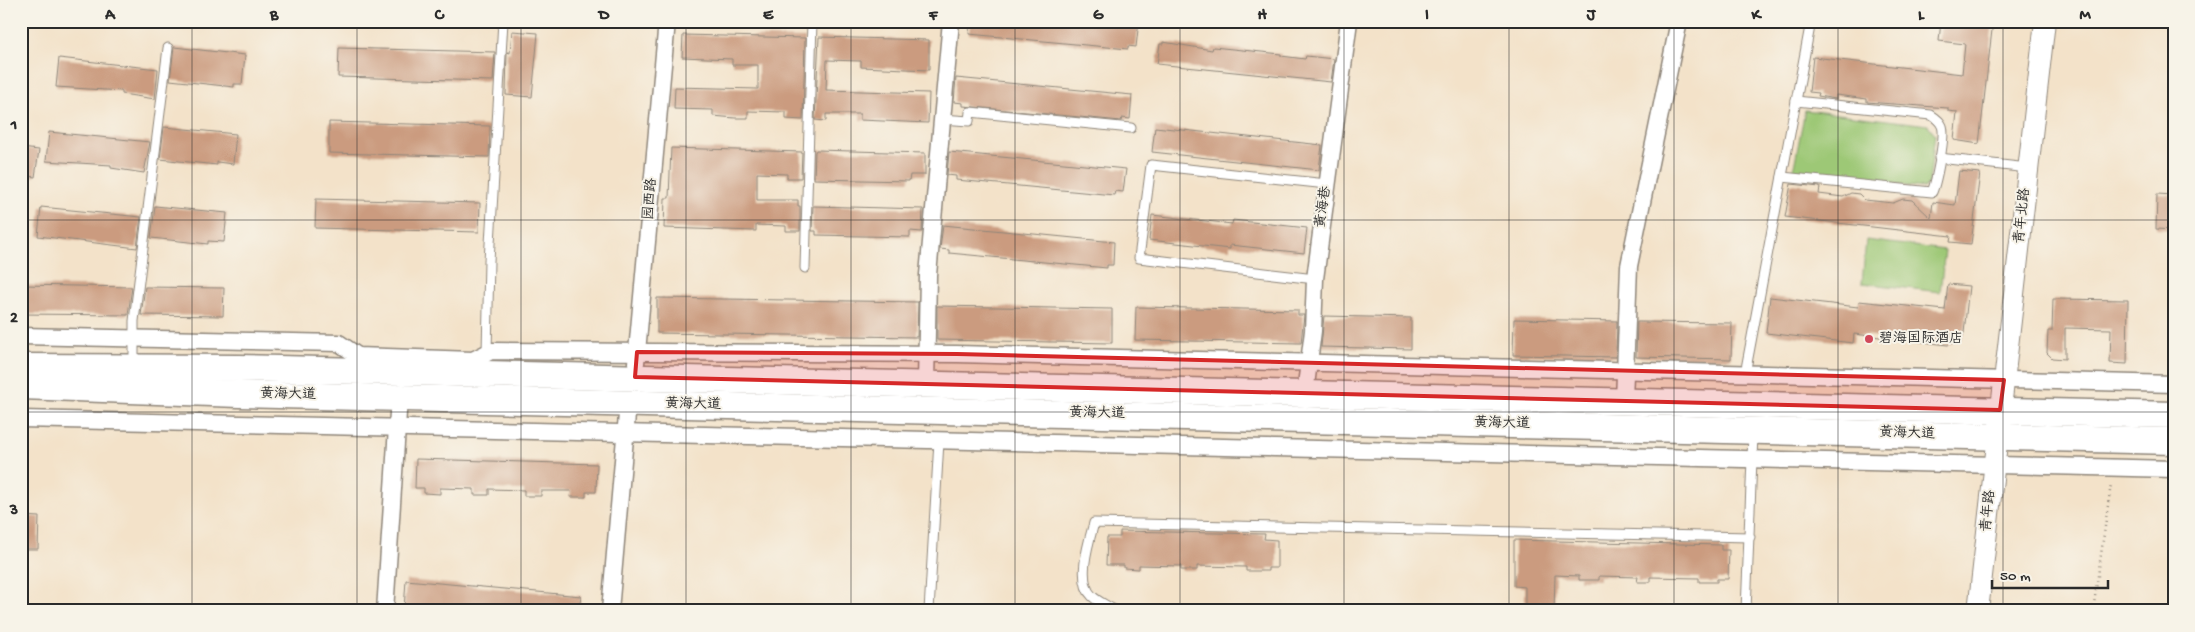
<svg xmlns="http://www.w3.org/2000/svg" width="2195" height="632" font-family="'Gochi Hand','LXGW WenKai TC',sans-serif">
	<rect width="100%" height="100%" fill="#f7f3e8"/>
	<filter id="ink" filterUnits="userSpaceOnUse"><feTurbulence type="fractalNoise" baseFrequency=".02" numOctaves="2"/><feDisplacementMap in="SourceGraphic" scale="10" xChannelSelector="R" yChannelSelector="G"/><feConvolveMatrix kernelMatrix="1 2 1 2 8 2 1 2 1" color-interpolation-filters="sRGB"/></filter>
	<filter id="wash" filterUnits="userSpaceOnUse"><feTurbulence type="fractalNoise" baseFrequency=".0096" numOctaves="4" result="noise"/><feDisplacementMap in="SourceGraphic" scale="20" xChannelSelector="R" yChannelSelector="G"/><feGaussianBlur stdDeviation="1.12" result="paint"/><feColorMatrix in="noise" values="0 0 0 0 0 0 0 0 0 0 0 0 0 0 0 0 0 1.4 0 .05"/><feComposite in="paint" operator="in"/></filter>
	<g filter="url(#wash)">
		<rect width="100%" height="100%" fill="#f3e2c9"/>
		<g fill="#9dc876" stroke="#647a50">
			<polygon points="1805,110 1928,125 1935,134 1929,183 1923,188 1793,172"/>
			<polygon points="1866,240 1945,250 1940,292 1862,283"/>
		</g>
		<g id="blocks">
			<g fill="#cb9b7f">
				<polygon points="970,21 1139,21 1136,47 1128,46 1128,49 969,34"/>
				<polygon points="1941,21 1993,21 1979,144 1954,140 1957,112 1948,111 1948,108 1867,102 1867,99 1836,95 1836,99 1818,96 1819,93 1809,92 1813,57 1962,74 1965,44 1939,41"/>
				<polygon points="512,31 538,33 532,97 506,95 507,52 510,53"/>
				<polygon points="683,35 805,38 803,120 786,119 786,112 748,111 748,118 735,118 713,116 713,110 674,109 675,87 758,89 758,65 732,65 732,59 682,57"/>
				<polygon points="819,37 929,40 929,70 861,67 861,61 827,60 826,90 929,93 928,123 860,120 860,114 826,114 826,121 815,120"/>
				<polygon points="1163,42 1212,50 1213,47 1281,54 1281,56 1305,59 1306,56 1334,59 1331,82 1157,64 1160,44 1163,44"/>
				<polygon points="174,47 245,55 242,84 234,84 234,87 170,80"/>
				<polygon points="339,48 495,52 493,81 338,77"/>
				<polygon points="59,58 158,69 155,99 122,94 122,91 56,87"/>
				<polygon points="956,78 1132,95 1130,119 1122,118 1121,121 963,106 963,103 954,102"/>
				<polygon points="329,122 490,126 489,157 329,153"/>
				<polygon points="164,127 236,134 233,164 217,162 217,165 160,159"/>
				<polygon points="1155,127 1322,145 1319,170 1152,152"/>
				<polygon points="49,132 150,142 144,173 111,168 111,165 46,161"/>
				<polygon points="21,148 39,150 35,177 21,175"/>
				<polygon points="671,148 802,152 801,178 787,178 787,174 757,173 757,200 798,200 798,206 800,206 800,231 786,231 786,226 756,225 756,231 664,228 665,198 669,198"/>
				<polygon points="816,150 925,153 925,175 910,175 909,181 814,179 815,152"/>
				<polygon points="949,152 1126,169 1123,192 1115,191 1114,195 956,180 956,176 947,175"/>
				<polygon points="1959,171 1980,173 1971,244 1950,242 1951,236 1785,217 1791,184 1820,187 1819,194 1843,197 1851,193 1859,194 1865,200 1893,203 1903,199 1912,200 1931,218 1933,202 1955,205"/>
				<polygon points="2157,194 2174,195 2174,230 2156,229"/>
				<polygon points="316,199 480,203 479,232 315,228"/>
				<polygon points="155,206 227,213 224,242 208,241 208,244 151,238"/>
				<polygon points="813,206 923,209 922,232 910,231 910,237 816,235 816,231 812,231"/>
				<polygon points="41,207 141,217 137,248 38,236"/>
				<polygon points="1152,215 1232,224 1233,220 1307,228 1304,253 1230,245 1230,249 1149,240"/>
				<polygon points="943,225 1114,242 1113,265 1107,265 1107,268 949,253 949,250 940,249"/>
				<polygon points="1948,284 1969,286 1964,333 1961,339 1948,345 1854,334 1853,343 1766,333 1770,297 1858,307 1859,301 1945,310"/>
				<polygon points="21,285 132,287 128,315 21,314"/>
				<polygon points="145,287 224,288 223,316 141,315"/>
				<polygon points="657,298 918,302 917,337 657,333"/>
				<polygon points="2053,299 2128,300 2127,364 2110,363 2111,329 2065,328 2065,359 2052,358 2047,353 2048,331 2052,331"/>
				<polygon points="937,306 1112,309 1112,343 937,340"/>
				<polygon points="1136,307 1298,310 1298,315 1304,315 1301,343 1135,340"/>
				<polygon points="1324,316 1411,318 1411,349 1321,347"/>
				<polygon points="1514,319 1617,321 1616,357 1513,355"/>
				<polygon points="1637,322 1732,323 1731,359 1636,357"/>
				<polygon points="416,459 597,464 596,492 586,492 586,497 570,497 571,491 541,491 541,496 524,496 524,490 489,489 489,495 474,495 474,489 440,488 440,494 424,493 424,488 415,488"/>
				<polygon points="21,516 39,517 38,549 21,549"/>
				<polygon points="1120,531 1265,534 1264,539 1277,540 1277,568 1268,568 1268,571 1246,571 1246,567 1197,566 1197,570 1181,570 1181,566 1139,565 1139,569 1124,568 1124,565 1106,565 1107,537 1120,537"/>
				<polygon points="1514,540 1721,545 1721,550 1729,550 1728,579 1717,579 1717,582 1699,582 1699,578 1650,577 1650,582 1637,582 1638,577 1599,576 1599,580 1579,580 1579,576 1555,575 1554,611 1525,611 1525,587 1514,586"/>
				<polygon points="406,580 581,596 579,611 410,611 404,609"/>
			</g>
		</g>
	</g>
	<g filter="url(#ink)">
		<use href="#blocks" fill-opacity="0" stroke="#8f867a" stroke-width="1"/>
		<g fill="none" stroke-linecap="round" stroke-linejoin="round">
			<g stroke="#8f867a" stroke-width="11">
				<g id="service">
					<polyline points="942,119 969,121 970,112 1131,128"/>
					<polyline points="1939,158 2028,168"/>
					<path d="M1782 177 1932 192C1936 183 1946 135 1942 126 1940 121 1936 118 1931 115L1796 101"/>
					<polyline points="805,268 812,21"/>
					<polyline points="1315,279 1139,258 1151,165 1327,184"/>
					<polyline points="487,353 489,261 503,21"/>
					<polyline points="134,365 134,321 168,48"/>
					<polyline points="1745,374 1811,21"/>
					<polyline points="929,611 939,441"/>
					<path d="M1116 611C1108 606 1098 602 1092 596 1076 581 1089 541 1094 523L1750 537"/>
					<polyline points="1746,611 1753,434"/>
				</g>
			</g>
			<g stroke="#8f867a" stroke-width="19">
				<g id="minor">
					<polyline points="21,336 339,343 358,356 473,360 491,351 957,354 2174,384"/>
					<polyline points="636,363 667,21"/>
					<polyline points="926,385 928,275 951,21"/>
					<polyline points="1305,393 1313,331 1315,279 1349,21"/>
					<polyline points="1624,401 1629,266 1679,21"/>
					<polyline points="21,419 2174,469"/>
					<polyline points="385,611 399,397"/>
					<polyline points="610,611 628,403"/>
				</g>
			</g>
			<g stroke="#8f867a" stroke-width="22">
				<polyline id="tertiary" points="1978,611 2045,21"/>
			</g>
			<g stroke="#8f867a" stroke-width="29">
				<g id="primary">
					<polyline points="21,367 239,368 2174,415"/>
					<polyline points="21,386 239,394 2174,441"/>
				</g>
			</g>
			<polyline stroke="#8f867a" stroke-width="2.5" stroke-dasharray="1 4" stroke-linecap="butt" points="2093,611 2111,484"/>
			<use href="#service" stroke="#fff" stroke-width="9"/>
			<use href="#minor" stroke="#fff" stroke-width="16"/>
			<use href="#tertiary" stroke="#fff" stroke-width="20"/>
			<use href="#primary" stroke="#fff" stroke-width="26"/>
		</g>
	</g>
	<path fill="#d62828" fill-opacity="0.2" stroke="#d62828" stroke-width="4" stroke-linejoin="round" d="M637 352 957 354 2004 380 2000 410 635 377Z"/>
	<path fill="none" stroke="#2b2b2b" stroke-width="1" stroke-opacity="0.55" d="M192 21V611M357 21V611M521 21V611M686 21V611M851 21V611M1015 21V611M1180 21V611M1344 21V611M1509 21V611M1674 21V611M1838 21V611M2003 21V611M21 220H2174M21 412H2174"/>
	<circle fill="#d1495b" stroke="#f7f3e8" stroke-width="2" cx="1869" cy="339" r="5"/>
	<g text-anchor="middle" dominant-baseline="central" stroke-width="4" stroke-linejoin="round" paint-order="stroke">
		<g font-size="14" fill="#2b2b2b" stroke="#f7f3e8">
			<text transform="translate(651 199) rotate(-85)">园西路</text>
			<text transform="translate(1324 207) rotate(-82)">黄海巷</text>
			<text transform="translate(2023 216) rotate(-84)">青年北路</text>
			<text transform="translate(288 395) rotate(1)">黄海大道</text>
			<text transform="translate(693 405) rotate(1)">黄海大道</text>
			<text transform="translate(1097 414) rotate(1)">黄海大道</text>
			<text transform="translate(1502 424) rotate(1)">黄海大道</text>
			<text transform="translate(1907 434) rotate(2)">黄海大道</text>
			<text transform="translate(1989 511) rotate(-84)">青年路</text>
		</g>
		<g font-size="14" fill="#2b2b2b" stroke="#f7f3e8" text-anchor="start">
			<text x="1879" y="339">碧海国际酒店</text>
		</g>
	</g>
	<rect width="2195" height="632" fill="none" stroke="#f7f3e8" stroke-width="55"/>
	<path d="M1992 580v8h116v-8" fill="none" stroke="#2b2b2b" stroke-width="2.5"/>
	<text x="2000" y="580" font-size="15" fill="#2b2b2b" stroke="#f7f3e8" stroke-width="4" paint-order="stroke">50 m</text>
	<rect x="28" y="28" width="2140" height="576" fill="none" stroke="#2b2b2b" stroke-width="2"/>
	<g font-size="16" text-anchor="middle" font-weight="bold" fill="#2b2b2b">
		<text x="110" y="19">A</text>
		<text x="274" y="19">B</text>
		<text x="439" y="19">C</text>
		<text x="604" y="19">D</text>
		<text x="768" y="19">E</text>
		<text x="933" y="19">F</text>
		<text x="1098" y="19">G</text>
		<text x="1262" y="19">H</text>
		<text x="1427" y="19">I</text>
		<text x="1591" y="19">J</text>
		<text x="1756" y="19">K</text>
		<text x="1921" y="19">L</text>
		<text x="2085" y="19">M</text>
		<text x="14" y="129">1</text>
		<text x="14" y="322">2</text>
		<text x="14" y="514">3</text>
	</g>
</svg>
